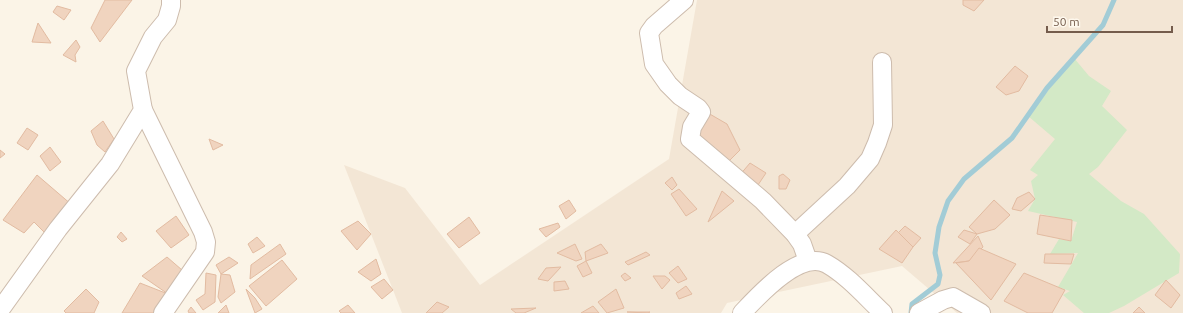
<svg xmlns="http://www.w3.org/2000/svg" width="1183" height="313" font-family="Ubuntu,sans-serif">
	<rect width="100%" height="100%" fill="#fbf4e7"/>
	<polygon fill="#f3e6d5" points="697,0 1183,0 1183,313 957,313 902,266 727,303 721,313 402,313 344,165 405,188 480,285 669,159"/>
	<polygon fill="#d3e9c6" points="1074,58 1089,76 1111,91 1102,106 1127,130 1098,167 1089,174 1121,201 1144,214 1180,254 1179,273 1124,306 1109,313 1084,313 1063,295 1070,291 1058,287 1078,253 1050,254 1059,239 1071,241 1077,222 1028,211 1035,199 1031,181 1038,175 1030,170 1055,139 1028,116"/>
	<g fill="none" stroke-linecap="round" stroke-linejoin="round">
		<polyline stroke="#a2ccd6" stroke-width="5" points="911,313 912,304 938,284 940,275 935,253 939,227 948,201 964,179 1012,138 1047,88 1103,25 1114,0"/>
	</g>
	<g fill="#f0d4bf" stroke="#e2bba1">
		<polygon points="105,0 132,0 100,42 91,28"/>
		<polygon points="963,0 984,0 974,11 963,5"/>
		<polygon points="57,6 71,10 64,20 53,12"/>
		<polygon points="38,23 51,43 32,42"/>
		<polygon points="76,40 80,47 75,55 76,62 63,55"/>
		<polygon points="1015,66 1028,76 1019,91 1006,95 996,87"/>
		<polygon points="708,113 727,124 740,150 726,164 695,136"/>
		<polygon points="103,121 114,139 105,152 97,145 91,131"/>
		<polygon points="27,128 38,135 28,150 17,143"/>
		<polygon points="209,139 223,145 213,150"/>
		<polygon points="50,147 61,162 50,171 40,156"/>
		<polygon points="0,150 5,154 0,158"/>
		<polygon points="750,163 766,173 756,188 739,176"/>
		<polygon points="783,174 790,180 786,189 779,189 779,176"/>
		<polygon points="37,175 72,205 46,234 34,222 24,233 3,220"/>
		<polygon points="672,177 677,185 672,190 665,183"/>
		<polygon points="679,189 697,209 686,216 671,194"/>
		<polygon points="722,191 734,201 708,222"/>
		<polygon points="1029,192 1035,199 1021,211 1012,209 1017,198"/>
		<polygon points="569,200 576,211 566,219 559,206"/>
		<polygon points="994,200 1010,215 995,229 977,234 969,227"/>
		<polygon points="1040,215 1072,220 1071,241 1037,234"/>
		<polygon points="176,216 189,235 171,248 156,231"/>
		<polygon points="469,217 480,233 459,248 447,234"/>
		<polygon points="358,221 371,234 357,250 341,231"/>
		<polygon points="558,223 560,227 546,237 539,229"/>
		<polygon points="905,226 921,238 913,247 898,233"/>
		<polygon points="896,230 913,247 902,263 879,249"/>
		<polygon points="964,230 977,234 970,244 958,237"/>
		<polygon points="121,232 127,239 122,242 117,237"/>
		<polygon points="978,236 983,247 969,261 953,263"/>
		<polygon points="257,237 265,246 253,253 248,244"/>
		<polygon points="280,244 286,254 250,279 251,265"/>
		<polygon points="575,244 582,259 576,261 557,253"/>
		<polygon points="601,244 608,253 586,261 585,252"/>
		<polygon points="979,248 1016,264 991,300 956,263 969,261"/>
		<polygon points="646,252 650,255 628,265 625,262"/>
		<polygon points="1045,254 1074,254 1071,264 1044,263"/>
		<polygon points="167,257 182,270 168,294 142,276"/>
		<polygon points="229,257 238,263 221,274 216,265"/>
		<polygon points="376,259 381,274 371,281 358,272"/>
		<polygon points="282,260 297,279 266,306 249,286"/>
		<polygon points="586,261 592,273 583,277 577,266"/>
		<polygon points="678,266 687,279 678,283 669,273"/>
		<polygon points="561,267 548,281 538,279 546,268"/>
		<polygon points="206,273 216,275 215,302 203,310 196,300 205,294"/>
		<polygon points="625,273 631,278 625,281 621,276"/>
		<polygon points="1024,273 1065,290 1052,313 1028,313 1004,301"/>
		<polygon points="221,274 230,275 235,292 221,303 218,297"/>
		<polygon points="653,276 665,276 670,280 662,289"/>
		<polygon points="384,279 393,290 382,299 371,287"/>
		<polygon points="1166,280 1180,295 1171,308 1155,295"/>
		<polygon points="565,281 569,289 554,291 554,282"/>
		<polygon points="140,283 168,294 156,313 122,313"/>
		<polygon points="686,286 692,294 679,299 676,293"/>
		<polygon points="86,289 99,302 94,313 66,313 64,311"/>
		<polygon points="246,289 255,298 262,309 255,313"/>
		<polygon points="616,289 624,308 607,313 598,302"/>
		<polygon points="437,302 449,307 442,313 426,313"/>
		<polygon points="226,305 229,313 218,313"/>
		<polygon points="348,305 355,313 341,313 339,311"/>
		<polygon points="593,306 599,313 581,313"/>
		<polygon points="191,307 196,313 189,313 188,311"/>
		<polygon points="1139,307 1145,313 1133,313"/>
		<polygon points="536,308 524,313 516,313 511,309"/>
		<polygon points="627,312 650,312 648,313"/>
	</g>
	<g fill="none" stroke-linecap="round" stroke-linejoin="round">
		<g stroke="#cdbcad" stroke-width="20">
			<g id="minor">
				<polyline points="684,0 654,26 649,33 654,64 668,84 680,96 698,108 701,112 692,127 690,139 763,201 795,234 802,244 808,261"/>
				<polyline points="143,110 203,232 206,242 205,252 163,313"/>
				<polyline points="795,234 847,186 870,159 877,143 883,125 882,62"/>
				<polyline points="0,310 58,229 110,164 143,110 136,71 153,37 167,20 171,6 171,0"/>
				<path d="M742 313C758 296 800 249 827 264 848 276 866 297 883 313"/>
				<polyline points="919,313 943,300 953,297 981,313"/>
			</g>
		</g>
		<use href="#minor" stroke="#fff" stroke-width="18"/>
	</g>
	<path d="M1047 26v6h125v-6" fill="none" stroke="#745c4c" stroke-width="2"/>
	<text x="1053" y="26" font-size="12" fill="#745c4c" stroke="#fef8ed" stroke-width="3" paint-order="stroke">50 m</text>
</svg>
